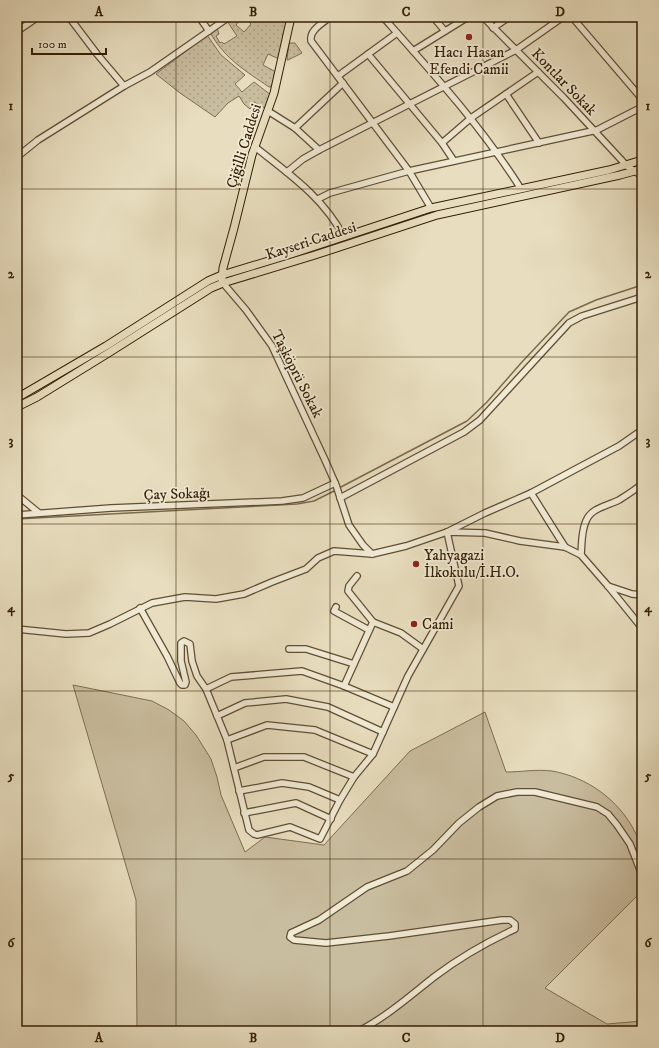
<svg xmlns="http://www.w3.org/2000/svg" width="659" height="1048" font-family="'IM FELL DW Pica',serif">
	<defs>
		<pattern id="garden-dots" width="8" height="8" patternUnits="userSpaceOnUse"><rect width="8" height="8" fill="#c9bd9f"/><path d="M2 2h.1M6 6h.1" fill="none" stroke="#ada287" stroke-width="1.8" stroke-linecap="round"/></pattern>
	</defs>
	<rect width="100%" height="100%" fill="#e8debf"/>
	<filter id="stains"><feTurbulence type="fractalNoise" baseFrequency=".005" numOctaves="4"/><feColorMatrix values="0 0 0 0 .2 0 0 0 0 .09 0 0 0 0 .02 0 0 0 .5 -.17"/></filter>
	<radialGradient id="worn" r=".72"><stop offset=".6" stop-color="#630" stop-opacity="0"/><stop offset="1" stop-color="#630" stop-opacity=".3"/></radialGradient>
	<path fill="#c9bd9f" stroke="#7e6e51" d="M73 685 152 701 169 710 184 721 196 735 211 759 217 777 221 795 245 852 265 837 324 845 410 751 485 712 506 772C521 772 537 769 552 771 587 777 619 800 635 832 638 838 641 845 642 852 643 865 642 879 642 891L545 988 607 1024 642 1021V1031H137L136 900Z"/>
	<g fill="url(#garden-dots)" stroke="#7e6e51">
		<path d="M235 17H239V21L236 25 244 32 251 24 244 17H288L279 59 268 54 263 65 276 72 272 87H269C246 71 226 60 211 34L210 32 217 28 219 34 216 36 220 43 222 42 224 44 237 36 227 21Z"/>
		<polygon points="207,35 221,55 245,75 235,84 242,92 254,82 271,95 265,108 254,102 250,109 244,104 239,96 228,103 215,117 180,93 156,74"/>
		<polygon points="289,43 295,43 302,53 288,60 287,60"/>
	</g>
	<g fill="none" stroke-linecap="round" stroke-linejoin="round">
		<g stroke="#7b6a4d" stroke-width="1.5">
			<polyline points="339,488 467,421 487,402 521,363 569,312 596,300 642,285"/>
			<polyline points="17,519 297,504 314,501 336,490"/>
		</g>
		<g stroke="#614e32" stroke-width="8">
			<g id="minor">
				<polyline points="69,17 97,54 124,86"/>
				<polyline points="199,17 209,31"/>
				<path d="M330 17C323 23 309 30 311 41L409 171 431 208"/>
				<path d="M383 17C432 72 482 127 521 189"/>
				<polyline points="433,17 445,31"/>
				<polyline points="483,17 564,98 627,166 642,176"/>
				<polyline points="572,17 642,99"/>
				<polyline points="493,28 509,17"/>
				<polyline points="17,34 19,30 38,17"/>
				<polyline points="413,51 468,17"/>
				<polyline points="368,54 442,143 454,161"/>
				<polyline points="338,76 397,33"/>
				<polyline points="506,94 539,143"/>
				<polyline points="268,111 295,128 319,150"/>
				<polyline points="295,128 343,83"/>
				<polyline points="442,143 471,118 538,72"/>
				<path d="M255 147C289 174 323 197 344 237"/>
				<polyline points="17,157 38,140 124,86 150,72 229,17"/>
				<polyline points="287,172 303,159 319,150 516,50 563,17"/>
				<polyline points="318,199 330,193 409,171 597,130 642,107"/>
				<polyline points="223,283 246,310 272,346 325,460 336,485 349,525 363,545 372,554"/>
				<polyline points="531,493 565,547"/>
				<polyline points="17,495 39,513"/>
				<polyline points="340,498 464,432 480,420 569,323 582,316 642,297"/>
				<polyline points="17,515 111,508 282,501 303,498 335,483"/>
				<path d="M581 555C582 544 581 532 586 521 591 508 607 506 619 500 627 495 635 490 642 484"/>
				<polyline points="357,576 349,586 348,591 373,622"/>
				<polyline points="608,586 632,594 642,595"/>
				<polyline points="336,607 334,611 369,630"/>
				<polyline points="140,608 167,656 180,683 182,685 185,685 186,682 181,661 181,643 184,641 190,644 192,661 197,676 206,689 227,740 249,830 254,834 257,835 290,827 320,839 340,800 354,777 373,754 408,676 459,586 447,532 485,533 520,541 565,547 581,555 608,586 642,628"/>
				<polyline points="17,629 66,634 89,633 110,624 152,603 185,597 216,599 244,594 272,582 306,569 318,558 334,551 372,554 406,546 447,532 485,513 531,493 619,446 642,430"/>
				<polyline points="289,649 306,649 354,664"/>
				<polyline points="344,686 373,622 401,633 423,649"/>
				<polyline points="206,689 231,677 302,671 344,686 394,707"/>
				<polyline points="217,716 245,703 286,699 328,707 383,732"/>
				<polyline points="227,740 267,725 315,730 373,754"/>
				<polyline points="234,768 264,757 304,757 354,777"/>
				<polyline points="239,791 282,783 309,787 340,800"/>
				<polyline points="244,813 296,803 331,819"/>
				<path d="M359 1031C386 1017 410 996 434 977 459 958 487 942 515 929V924L510 920H502L389 936 326 943 294 940 290 937 291 933 319 920 367 887 407 871 433 850 459 823 479 807 497 796 517 792H535L597 807 608 814 617 825 630 844 642 875"/>
			</g>
		</g>
		<g stroke="#341e03" stroke-width="9">
			<g id="major">
				<polyline points="222,279 223,268 234,228 252,155 274,93 291,17"/>
				<polyline points="17,398 106,346 208,281 222,275 285,256 431,208 609,170 642,160"/>
				<polyline points="17,407 37,397 110,352 211,288 223,283 315,255 437,215 620,175 642,169"/>
			</g>
		</g>
		<use href="#minor" stroke="#f0ead5" stroke-width="5.5"/>
		<use href="#major" stroke="#e8debf" stroke-width="7"/>
	</g>
	<path fill="none" stroke="#341e03" stroke-width="1" stroke-opacity="0.55" d="M176 17V1031M330 17V1031M483 17V1031M17 189H642M17 357H642M17 524H642M17 691H642M17 859H642"/>
	<g fill="#8f2418" stroke="#f0ead5" stroke-width="1.5">
		<circle cx="469" cy="37" r="4"/>
		<circle cx="416" cy="564" r="4"/>
		<circle cx="414" cy="624" r="4"/>
	</g>
	<g text-anchor="middle" dominant-baseline="central" stroke-width="3.5" stroke-linejoin="round" paint-order="stroke">
		<g font-size="15" fill="#341e03" stroke="#f0ead5" text-anchor="start">
			<text x="469" y="52" text-anchor="middle">Hacı Hasan<tspan x="469" dy="17">Efendi Camii</tspan></text>
			<text x="424" y="555">Yahyagazi<tspan x="424" dy="17">İlkokulu/İ.H.O.</tspan></text>
			<text x="422" y="624">Cami</text>
		</g>
		<g font-size="15" fill="#341e03" stroke="#f0ead5">
			<text transform="translate(564 82) rotate(46)">Kontlar Sokak</text>
			<text transform="translate(244 146) rotate(-73)">Çiğilli Caddesi</text>
			<text transform="translate(311 241) rotate(-18)">Kayseri Caddesi</text>
			<text transform="translate(297 374) rotate(63)">Taşköprü Sokak</text>
			<text transform="translate(177 494) rotate(-2)">Çay Sokağı</text>
		</g>
	</g>
	<rect width="659" height="1048" fill="none" stroke="#e8debf" stroke-width="44"/>
	<path d="M32 48v6h74v-6" fill="none" stroke="#341e03" stroke-width="2"/>
	<text x="38" y="48" font-size="12" fill="#341e03" stroke="#f0ead5" stroke-width="3" paint-order="stroke">100 m</text>
	<rect x="22" y="22" width="615" height="1004" fill="none" stroke="#341e03" stroke-width="1.5"/>
	<g font-size="13" text-anchor="middle" font-weight="bold" fill="#341e03">
		<text x="99" y="16">A</text>
		<text x="253" y="16">B</text>
		<text x="406" y="16">C</text>
		<text x="560" y="16">D</text>
		<text x="11" y="110">1</text>
		<text x="648" y="110">1</text>
		<text x="11" y="278">2</text>
		<text x="648" y="278">2</text>
		<text x="11" y="445">3</text>
		<text x="648" y="445">3</text>
		<text x="11" y="612">4</text>
		<text x="648" y="612">4</text>
		<text x="11" y="780">5</text>
		<text x="648" y="780">5</text>
		<text x="11" y="947">6</text>
		<text x="648" y="947">6</text>
		<text x="99" y="1042">A</text>
		<text x="253" y="1042">B</text>
		<text x="406" y="1042">C</text>
		<text x="560" y="1042">D</text>
	</g>
	<rect width="100%" height="100%" filter="url(#stains)"/>
	<rect width="100%" height="100%" fill="url(#worn)"/>
</svg>
